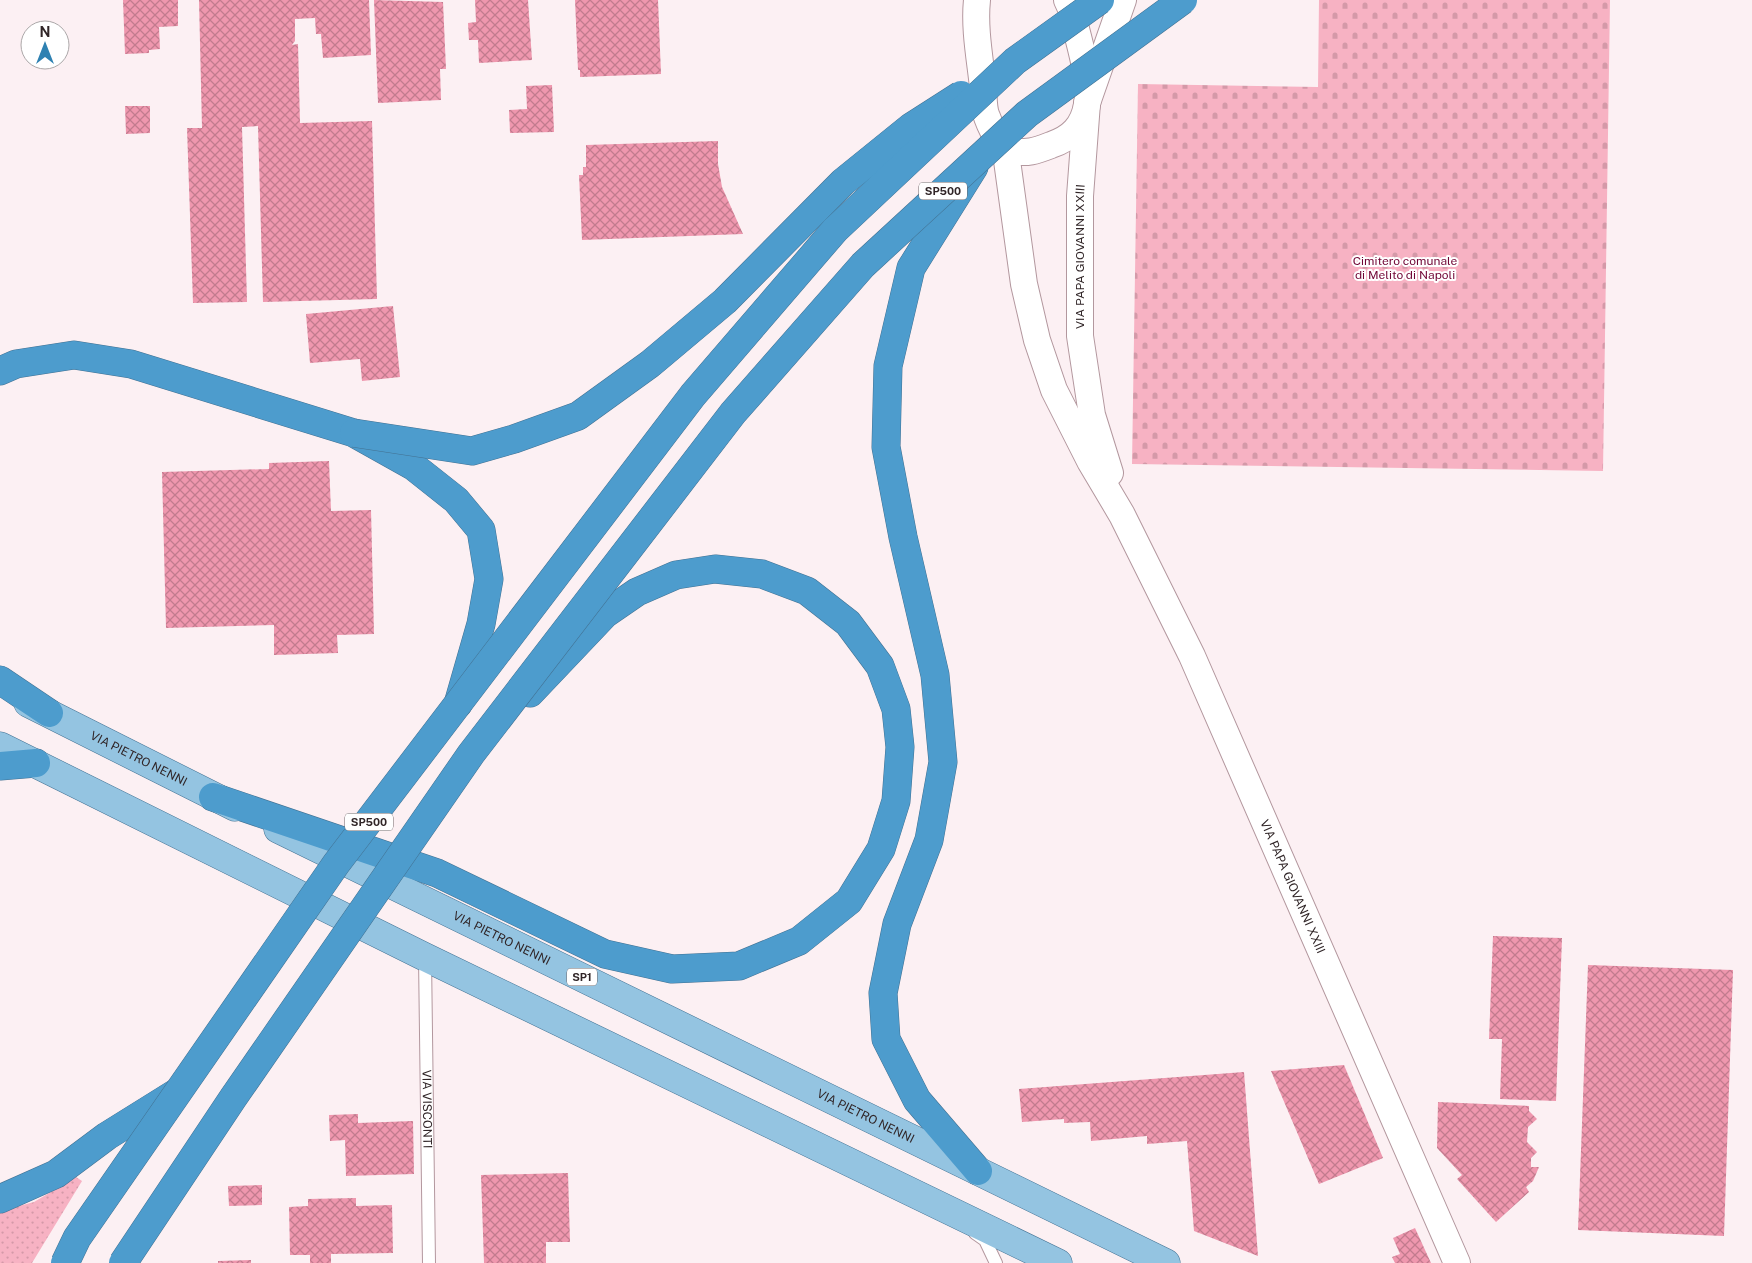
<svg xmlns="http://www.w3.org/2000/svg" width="1752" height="1263" font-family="'Public Sans',sans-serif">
	<defs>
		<pattern id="grass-dots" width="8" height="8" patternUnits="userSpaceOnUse" patternTransform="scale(1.25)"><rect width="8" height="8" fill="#f7b2c3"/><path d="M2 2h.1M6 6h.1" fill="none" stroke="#d499a8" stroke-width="1.8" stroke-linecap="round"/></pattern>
		<pattern id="cemetery-stones" width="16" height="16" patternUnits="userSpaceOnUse" patternTransform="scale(1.25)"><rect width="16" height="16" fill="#f7b2c3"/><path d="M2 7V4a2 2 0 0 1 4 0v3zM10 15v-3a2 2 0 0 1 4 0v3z" fill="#d499a8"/></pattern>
		<pattern id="building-cross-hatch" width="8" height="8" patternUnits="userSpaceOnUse" patternTransform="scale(1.25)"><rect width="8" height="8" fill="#ef97ae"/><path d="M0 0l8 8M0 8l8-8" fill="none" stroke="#c27b8e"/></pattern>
	</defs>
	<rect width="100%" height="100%" fill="#fcf0f3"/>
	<polygon fill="url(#grass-dots)" points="76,1177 82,1181 32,1263 0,1263 0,1211 34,1202"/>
	<polygon fill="url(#cemetery-stones)" points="1319,0 1610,0 1603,471 1132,464 1138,84 1318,87"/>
	<g fill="url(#building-cross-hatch)">
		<polygon points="123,0 178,0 178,26 159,27 160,49 149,50 149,53 125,54"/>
		<polygon points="199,0 369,0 371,55 323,58 321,34 316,34 315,18 295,19 295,41 292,45 298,44 300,123 372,121 377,299 263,302 258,126 242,127 247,302 193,303 187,128 202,128"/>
		<polygon points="374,0 443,2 446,69 440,69 441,100 378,103"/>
		<polygon points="475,0 528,0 532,60 479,63 478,40 469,40 468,23 476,22"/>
		<polygon points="575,0 658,0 661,74 580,77 580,70 578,70"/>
		<polygon points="552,85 554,132 510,133 509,110 527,109 526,86"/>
		<polygon points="125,106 150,106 150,133 126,134"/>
		<polygon points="718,141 718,164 722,187 743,234 582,240 579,175 583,175 583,167 586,167 586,145"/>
		<polygon points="393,306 400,377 362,381 360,359 310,363 306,314"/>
		<polygon points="329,461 331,511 371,510 374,634 337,635 338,653 274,655 274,625 166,628 162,472 269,469 269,463"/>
		<polygon points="1493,936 1562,938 1556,1101 1500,1099 1502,1039 1489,1039"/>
		<polygon points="1588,965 1733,970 1724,1236 1578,1230"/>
		<polygon points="1344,1065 1383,1158 1319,1184 1271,1071"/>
		<polygon points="1244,1072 1258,1256 1194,1231 1187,1141 1147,1144 1147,1136 1091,1141 1090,1122 1064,1123 1064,1119 1022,1122 1019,1089"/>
		<polygon points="1438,1102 1529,1106 1529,1111 1537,1119 1528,1127 1527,1142 1537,1152 1531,1158 1531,1167 1539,1167 1533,1181 1526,1187 1529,1192 1496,1222 1457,1179 1462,1175 1437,1148"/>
		<polygon points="358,1114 358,1123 413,1121 414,1174 346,1176 345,1140 330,1141 329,1115"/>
		<polygon points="568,1173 570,1242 546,1242 546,1263 484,1263 481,1175"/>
		<polygon points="262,1185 262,1205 229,1206 228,1186"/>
		<polygon points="356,1198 356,1206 392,1205 393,1253 331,1254 331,1263 310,1263 310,1255 290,1255 289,1207 308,1206 308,1199"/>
		<polygon points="1415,1228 1431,1263 1395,1263 1392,1257 1400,1254 1393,1238"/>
		<polygon points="251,1260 251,1263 218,1263 218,1261"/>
	</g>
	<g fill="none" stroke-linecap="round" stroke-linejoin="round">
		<g stroke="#b3979e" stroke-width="14">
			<g id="lane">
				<path id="s1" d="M425 957 429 1263"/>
				<polyline points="975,1233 985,1240 996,1263"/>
			</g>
		</g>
		<g stroke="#b3979e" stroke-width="28">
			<g id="street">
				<path d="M977 0C974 28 980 59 983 87 984 96 983 109 987 117 991 128 999 145 1011 150 1026 155 1038 150 1051 145 1072 138 1083 126 1087 105 1092 78 1077 38 1072 11L1067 0"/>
				<path id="s2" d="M1005 146 1024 284 1037 340 1054 390 1090 461 1122 515 1192 656 1457 1263"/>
				<path id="s3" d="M1110 473 1092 415 1080 336V196L1087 103 1123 0"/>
			</g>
		</g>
		<g stroke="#437293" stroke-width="29">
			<g id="primary">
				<path id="s4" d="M28 703 235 807"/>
				<polyline points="0,746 425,957 1058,1263"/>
				<path id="s5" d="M278 829 1166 1263"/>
			</g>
		</g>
		<g stroke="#437293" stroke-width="29">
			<g id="highway">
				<polyline points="974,167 911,268 888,366 886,447 903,537 935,675 943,762 929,840 897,924 883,993 886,1039 917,1100 978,1171"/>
				<polyline points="0,371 16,364 74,355 131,364 354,433 413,466 456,500 481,530 489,579 481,624 458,704"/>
				<polyline points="0,680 49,713"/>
				<polyline points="0,766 36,763"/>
				<polyline points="213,797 437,873 605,954 672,969 739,966 799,941 849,901 881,849 896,801 900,747 896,709 880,666 848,623 807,591 762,574 715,569 676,575 637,592 605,614 530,693"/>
				<polyline points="0,1199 56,1174 107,1136 176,1093"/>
			</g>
		</g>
		<use href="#lane" stroke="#fff" stroke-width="12"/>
		<use href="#street" stroke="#fff" stroke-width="26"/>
		<use href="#primary" stroke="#94c4e1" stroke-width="28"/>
		<use href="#highway" stroke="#4d9ccd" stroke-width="28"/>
		<g stroke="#437293" stroke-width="29" stroke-linecap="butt">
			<g id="highway-bridge">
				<polyline points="354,433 472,451 514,439 578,416 650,364 725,301 843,182 911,127 961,95"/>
				<polyline points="65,1263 77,1238 336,864 693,395 835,230 1015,61 1100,0"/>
				<polyline points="123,1263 233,1098 471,754 733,413 863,265 1027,114 1183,0"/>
			</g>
		</g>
		<use href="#highway-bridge" stroke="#4d9ccd" stroke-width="28"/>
	</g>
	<g text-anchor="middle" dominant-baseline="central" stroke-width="4" stroke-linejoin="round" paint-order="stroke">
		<g fill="#fff" stroke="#6e6668" stroke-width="1">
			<rect x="919" y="182.5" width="48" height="17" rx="4"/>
			<rect x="345" y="813.5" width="48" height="17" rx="4"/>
			<rect x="567" y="968.5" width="30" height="17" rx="4"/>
		</g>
		<g font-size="11" font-weight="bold" fill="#302527">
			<text x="943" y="191">SP500</text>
			<text x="369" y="822">SP500</text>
			<text x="582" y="977">SP1</text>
		</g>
		<g font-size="12" fill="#302527" stroke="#fff">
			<text stroke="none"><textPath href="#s3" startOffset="220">VIA PAPA GIOVANNI XXIII</textPath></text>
			<text stroke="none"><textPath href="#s4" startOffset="124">VIA PIETRO NENNI</textPath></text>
			<text stroke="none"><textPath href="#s2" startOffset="801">VIA PAPA GIOVANNI XXIII</textPath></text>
			<text stroke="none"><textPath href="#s5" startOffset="249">VIA PIETRO NENNI</textPath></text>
			<text stroke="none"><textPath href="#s1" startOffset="152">VIA VISCONTI</textPath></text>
			<text stroke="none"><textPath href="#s5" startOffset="654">VIA PIETRO NENNI</textPath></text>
		</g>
		<g font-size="12" fill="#710636" stroke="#fff">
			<text x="1405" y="261">Cimitero comunale<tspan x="1405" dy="14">di Melito di Napoli</tspan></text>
		</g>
	</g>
	<g transform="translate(45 45)"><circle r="24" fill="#ffffff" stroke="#aca8a9"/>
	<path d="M0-4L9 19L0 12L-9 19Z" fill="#2e81b2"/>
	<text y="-8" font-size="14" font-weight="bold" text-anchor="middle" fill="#302527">N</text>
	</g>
</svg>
